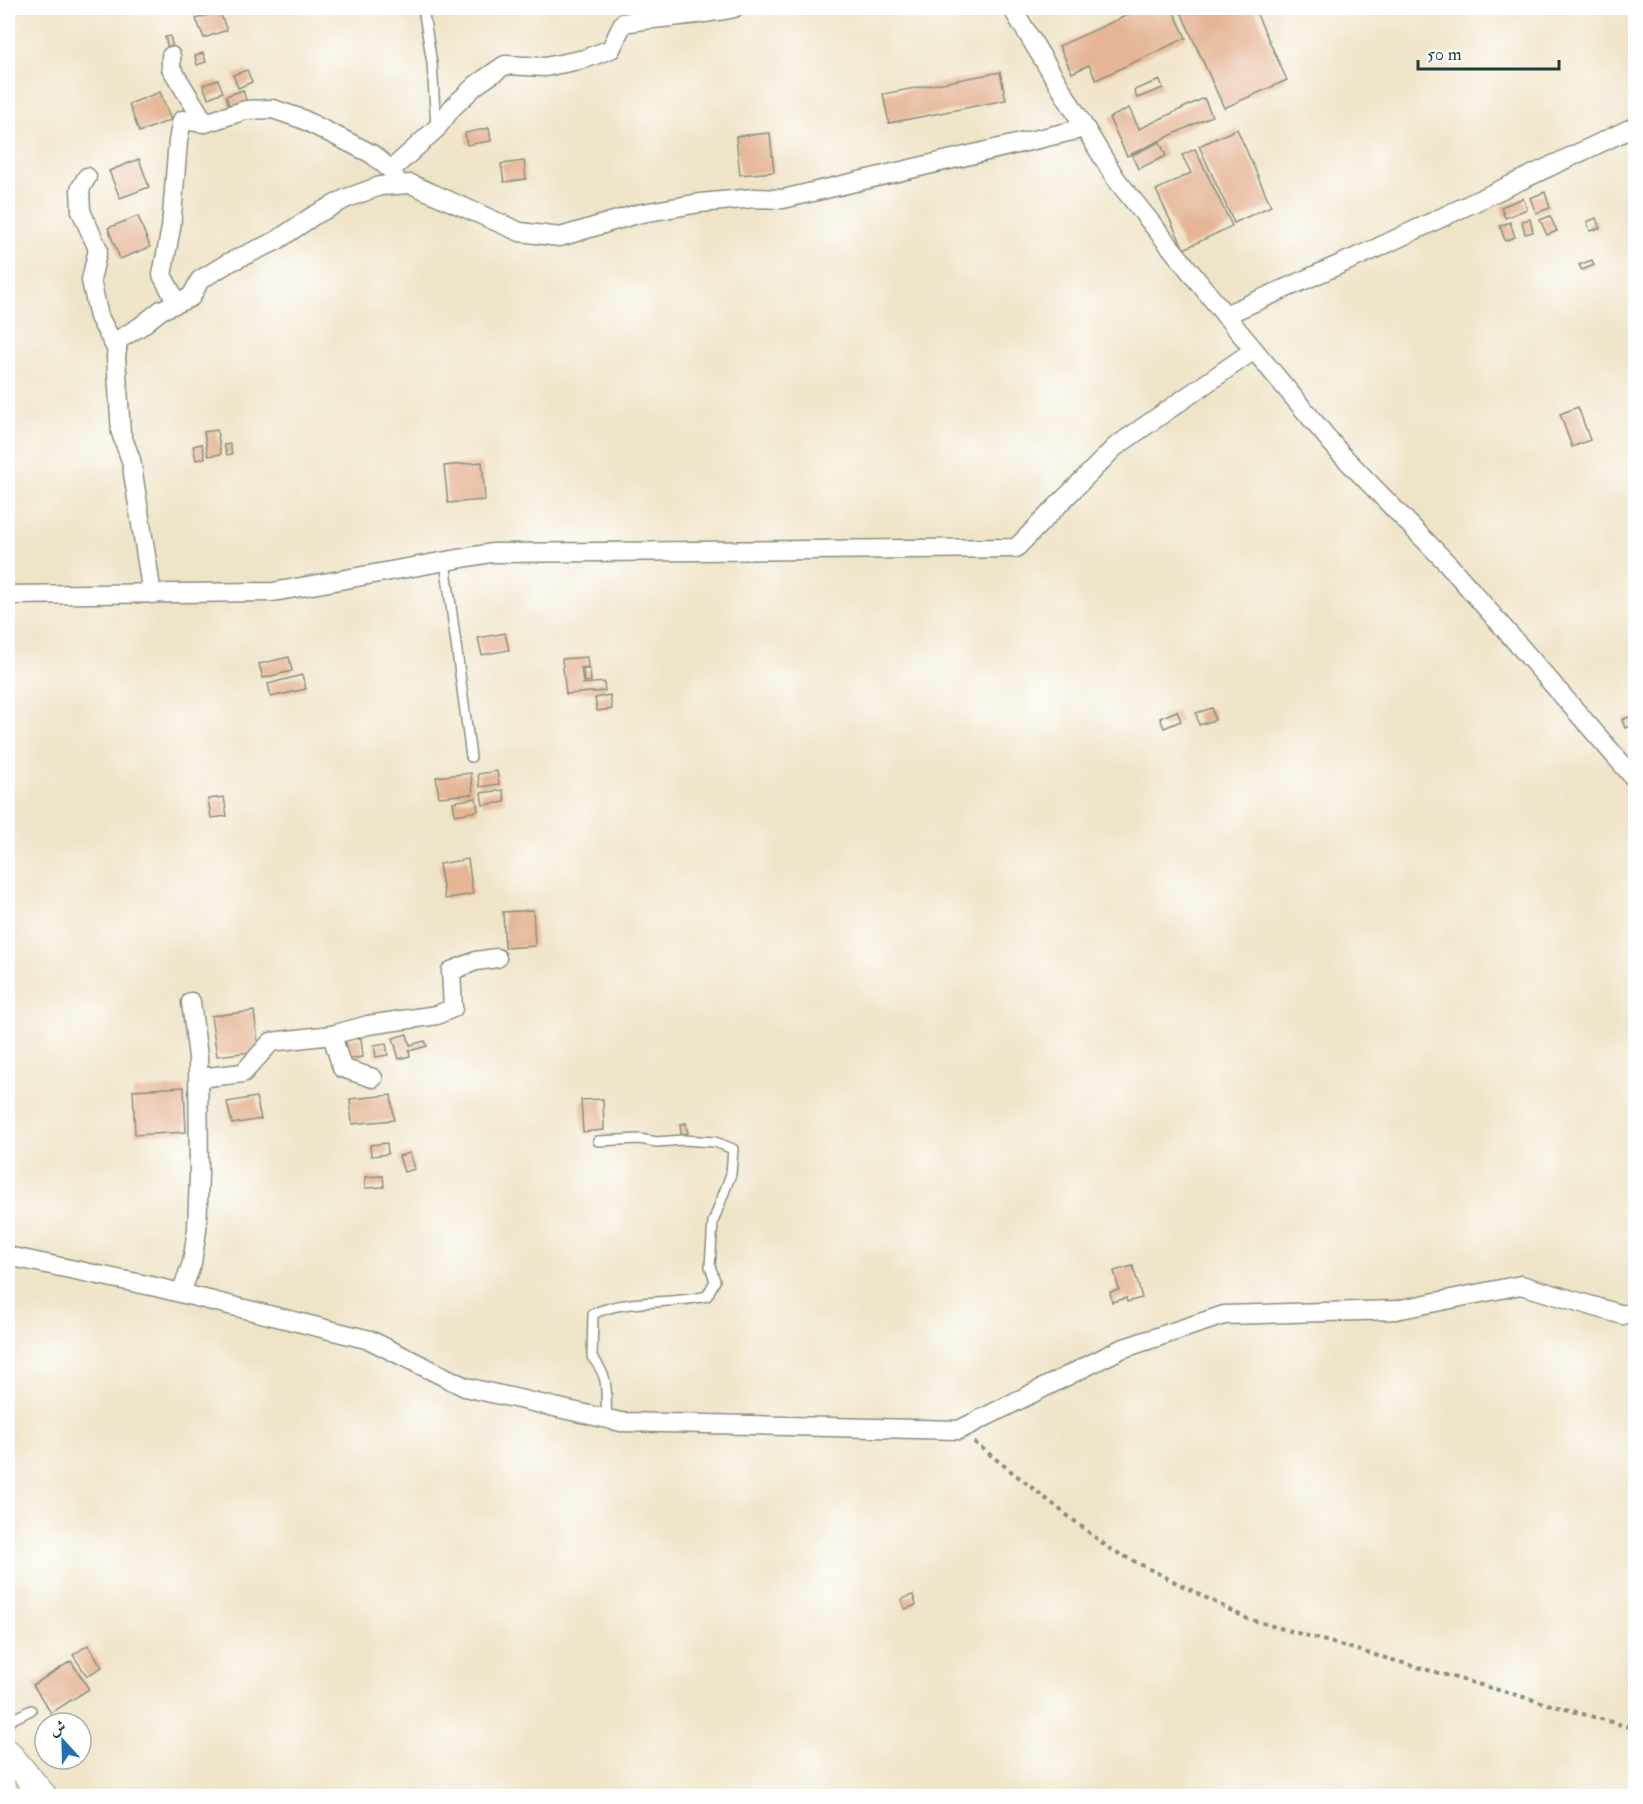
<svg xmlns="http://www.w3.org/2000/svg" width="1643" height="1804" font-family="'IM FELL Double Pica',Amiri,serif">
	<rect width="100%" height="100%" fill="#fff"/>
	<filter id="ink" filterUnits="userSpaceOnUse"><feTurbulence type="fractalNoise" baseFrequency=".0167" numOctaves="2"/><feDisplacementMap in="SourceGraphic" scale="12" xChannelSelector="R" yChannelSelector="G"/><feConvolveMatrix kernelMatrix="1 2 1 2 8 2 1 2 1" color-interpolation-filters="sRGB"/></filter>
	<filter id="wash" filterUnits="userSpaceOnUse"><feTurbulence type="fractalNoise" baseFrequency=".008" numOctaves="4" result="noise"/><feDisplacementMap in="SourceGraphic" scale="24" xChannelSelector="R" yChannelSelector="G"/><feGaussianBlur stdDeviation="1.35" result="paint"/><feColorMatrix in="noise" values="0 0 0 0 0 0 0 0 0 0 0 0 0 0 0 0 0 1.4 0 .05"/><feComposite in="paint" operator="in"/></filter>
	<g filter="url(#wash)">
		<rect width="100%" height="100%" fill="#f0e4c8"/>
		<g id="blocks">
			<g fill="#e5b595">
				<polygon points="1143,8 1172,8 1186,38 1096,80 1089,65 1072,73 1059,46"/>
				<polygon points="1179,8 1254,8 1287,80 1224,108"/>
				<polygon points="219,11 227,30 204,38 196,19"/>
				<polygon points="170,36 173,47 168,48 165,37"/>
				<polygon points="203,53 206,62 197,65 195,56"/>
				<polygon points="247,70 252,82 238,88 233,75"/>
				<polygon points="1000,72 1006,100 889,123 883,94"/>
				<polygon points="218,80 223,92 208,98 203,85"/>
				<polygon points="1160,80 1163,88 1137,98 1134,90"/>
				<polygon points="243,90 247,104 230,109 226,96"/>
				<polygon points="160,92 171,120 139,132 129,104"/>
				<polygon points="1204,98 1212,116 1127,156 1109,118 1129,108 1139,129"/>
				<polygon points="489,128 491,141 467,145 465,133"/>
				<polygon points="1237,129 1271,206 1234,223 1199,146"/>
				<polygon points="770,133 774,172 740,175 736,136"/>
				<polygon points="1160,142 1166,156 1138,169 1132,155"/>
				<polygon points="1195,149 1232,226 1184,249 1156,190 1191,173 1182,155"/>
				<polygon points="139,159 149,187 120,198 109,171"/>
				<polygon points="524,161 526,179 504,182 501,164"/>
				<polygon points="1545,192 1550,208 1536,213 1530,198"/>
				<polygon points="1523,198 1527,209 1505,218 1501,207"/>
				<polygon points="138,216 150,247 120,259 108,228"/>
				<polygon points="1550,216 1557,231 1547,235 1540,220"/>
				<polygon points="1596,218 1600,228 1590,231 1587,222"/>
				<polygon points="1530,219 1533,232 1525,234 1522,221"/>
				<polygon points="1510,222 1515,237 1505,241 1500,226"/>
				<polygon points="1592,260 1594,265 1582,270 1579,265"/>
				<polygon points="1578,407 1590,440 1572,447 1560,414"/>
				<polygon points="217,430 221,454 208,456 204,432"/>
				<polygon points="202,444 205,458 196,460 193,446"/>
				<polygon points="230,444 232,454 227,455 224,445"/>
				<polygon points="482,462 485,500 448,503 444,466"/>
				<polygon points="505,633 509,650 482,655 478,638"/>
				<polygon points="289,657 292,671 263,678 259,664"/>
				<polygon points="587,657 588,667 581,668 583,684 604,682 605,691 566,694 562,659"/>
				<polygon points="583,669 590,669 591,681 584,682"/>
				<polygon points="302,675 306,689 271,697 268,684"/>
				<polygon points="610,695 612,709 597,711 595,698"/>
				<polygon points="1212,708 1215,720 1199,725 1196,713"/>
				<polygon points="1177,711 1181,721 1164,728 1160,718"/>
				<polygon points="1631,716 1634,725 1625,728 1622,720"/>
				<polygon points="497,771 499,784 480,787 478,774"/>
				<polygon points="471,773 473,794 439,797 436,777"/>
				<polygon points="503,790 505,802 483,805 481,793"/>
				<polygon points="224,797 227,816 211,818 208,799"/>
				<polygon points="476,798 478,811 455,815 453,802"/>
				<polygon points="468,859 473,894 445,899 439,864"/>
				<polygon points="533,910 535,946 505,948 503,912"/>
				<polygon points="254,1011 259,1051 217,1056 211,1016"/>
				<polygon points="407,1034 410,1045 425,1041 427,1046 409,1051 410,1056 399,1059 393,1038"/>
				<polygon points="361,1038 363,1057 347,1059 346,1039"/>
				<polygon points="386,1043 388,1055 376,1057 374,1045"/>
				<polygon points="184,1087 186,1132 135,1135 133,1090"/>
				<polygon points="391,1095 394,1120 352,1124 350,1099"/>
				<polygon points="256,1097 261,1119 232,1124 227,1102"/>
				<polygon points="603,1099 604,1130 583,1132 581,1100"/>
				<polygon points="686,1123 688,1133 681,1134 680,1124"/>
				<polygon points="387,1143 388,1154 371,1156 370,1145"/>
				<polygon points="410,1153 415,1169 404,1172 399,1156"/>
				<polygon points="383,1176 384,1187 365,1188 365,1177"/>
				<polygon points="1133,1266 1142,1298 1127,1302 1126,1298 1112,1302 1110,1292 1119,1290 1114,1271"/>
				<polygon points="913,1595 916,1605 905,1609 901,1599"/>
				<polygon points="88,1645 102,1667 87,1676 73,1655"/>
				<polygon points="71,1661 89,1689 51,1713 33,1685"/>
			</g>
		</g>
	</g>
	<g filter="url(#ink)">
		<use href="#blocks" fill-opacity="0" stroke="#88907e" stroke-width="1.5"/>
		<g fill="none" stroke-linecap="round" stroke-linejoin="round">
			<g stroke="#88907e" stroke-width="12">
				<g id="lane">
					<polyline points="423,8 432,63 436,127"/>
					<polyline points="445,561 471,757"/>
					<path d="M598 1141 639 1139 657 1142 683 1140 715 1142 733 1149 731 1174 713 1222 710 1266 715 1281 707 1296C671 1305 625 1298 593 1314L592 1357C612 1381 604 1391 607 1419"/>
					<polyline points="8,1725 11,1720 31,1710"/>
				</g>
			</g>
			<g stroke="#88907e" stroke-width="21">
				<g id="street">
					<polyline points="1012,8 1116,179 1225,315 1340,453 1448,564 1636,780"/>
					<polyline points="171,56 171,68 205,123 246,110 273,109 302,119 372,154 391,170 397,181"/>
					<path d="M391 170 436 129 452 108 476 85 505 65 545 67 584 59 611 49 623 23C660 17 698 16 734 8"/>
					<polyline points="87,177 80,189 81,211 98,249 91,280 99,317 117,350"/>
					<polyline points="177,303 162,275 171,228 178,141 182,120 205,123"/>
					<polyline points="1225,315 1377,248 1636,126"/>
					<polyline points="152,594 131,460 121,433 116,357 118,340 141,326 161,310 191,297 200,280 228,263 276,241 313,216 347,198 380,186 411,184 520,232 560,237 637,214 700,203 754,198 783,199 1085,128"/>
					<polyline points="8,595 273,592 491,553 1016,548 1115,447 1254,350"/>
					<polyline points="332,1035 368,1025 437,1015 453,1008 451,971 476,961 497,958"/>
					<polyline points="199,1078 243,1073 271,1042 332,1035 342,1068 373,1078"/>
					<polyline points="8,1256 156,1287 370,1340 465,1387 621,1422 959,1430 1121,1349 1224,1315 1396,1310 1521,1285 1623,1315 1636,1310"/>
					<polyline points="181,1293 192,1263 197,1230 199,1175 198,1057 191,1002"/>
				</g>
			</g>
			<g stroke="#88907e" stroke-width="28">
				<polyline id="secondary" points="8,1753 44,1796"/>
			</g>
			<polyline stroke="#88907e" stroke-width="4" stroke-dasharray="4.5 4.5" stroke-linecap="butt" points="974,1442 1110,1549 1248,1619 1636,1729"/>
			<use href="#lane" stroke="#fff" stroke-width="9"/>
			<use href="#street" stroke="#fff" stroke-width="18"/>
			<use href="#secondary" stroke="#fff" stroke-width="26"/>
		</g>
	</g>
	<rect width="1643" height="1804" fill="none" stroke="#fff" stroke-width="30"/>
	<g transform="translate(63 1741) rotate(338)"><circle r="28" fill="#ffffff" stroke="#a5b1ae" stroke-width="1.5"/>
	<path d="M0-4.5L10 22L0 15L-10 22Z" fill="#1f6fb2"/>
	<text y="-9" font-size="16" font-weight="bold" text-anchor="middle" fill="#1f3d34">ش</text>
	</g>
	<path d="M1418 60v9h141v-9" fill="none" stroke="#1f3d34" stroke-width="3"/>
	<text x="1427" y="60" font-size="18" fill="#1f3d34" stroke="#ffffff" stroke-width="4.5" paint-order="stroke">50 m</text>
</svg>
